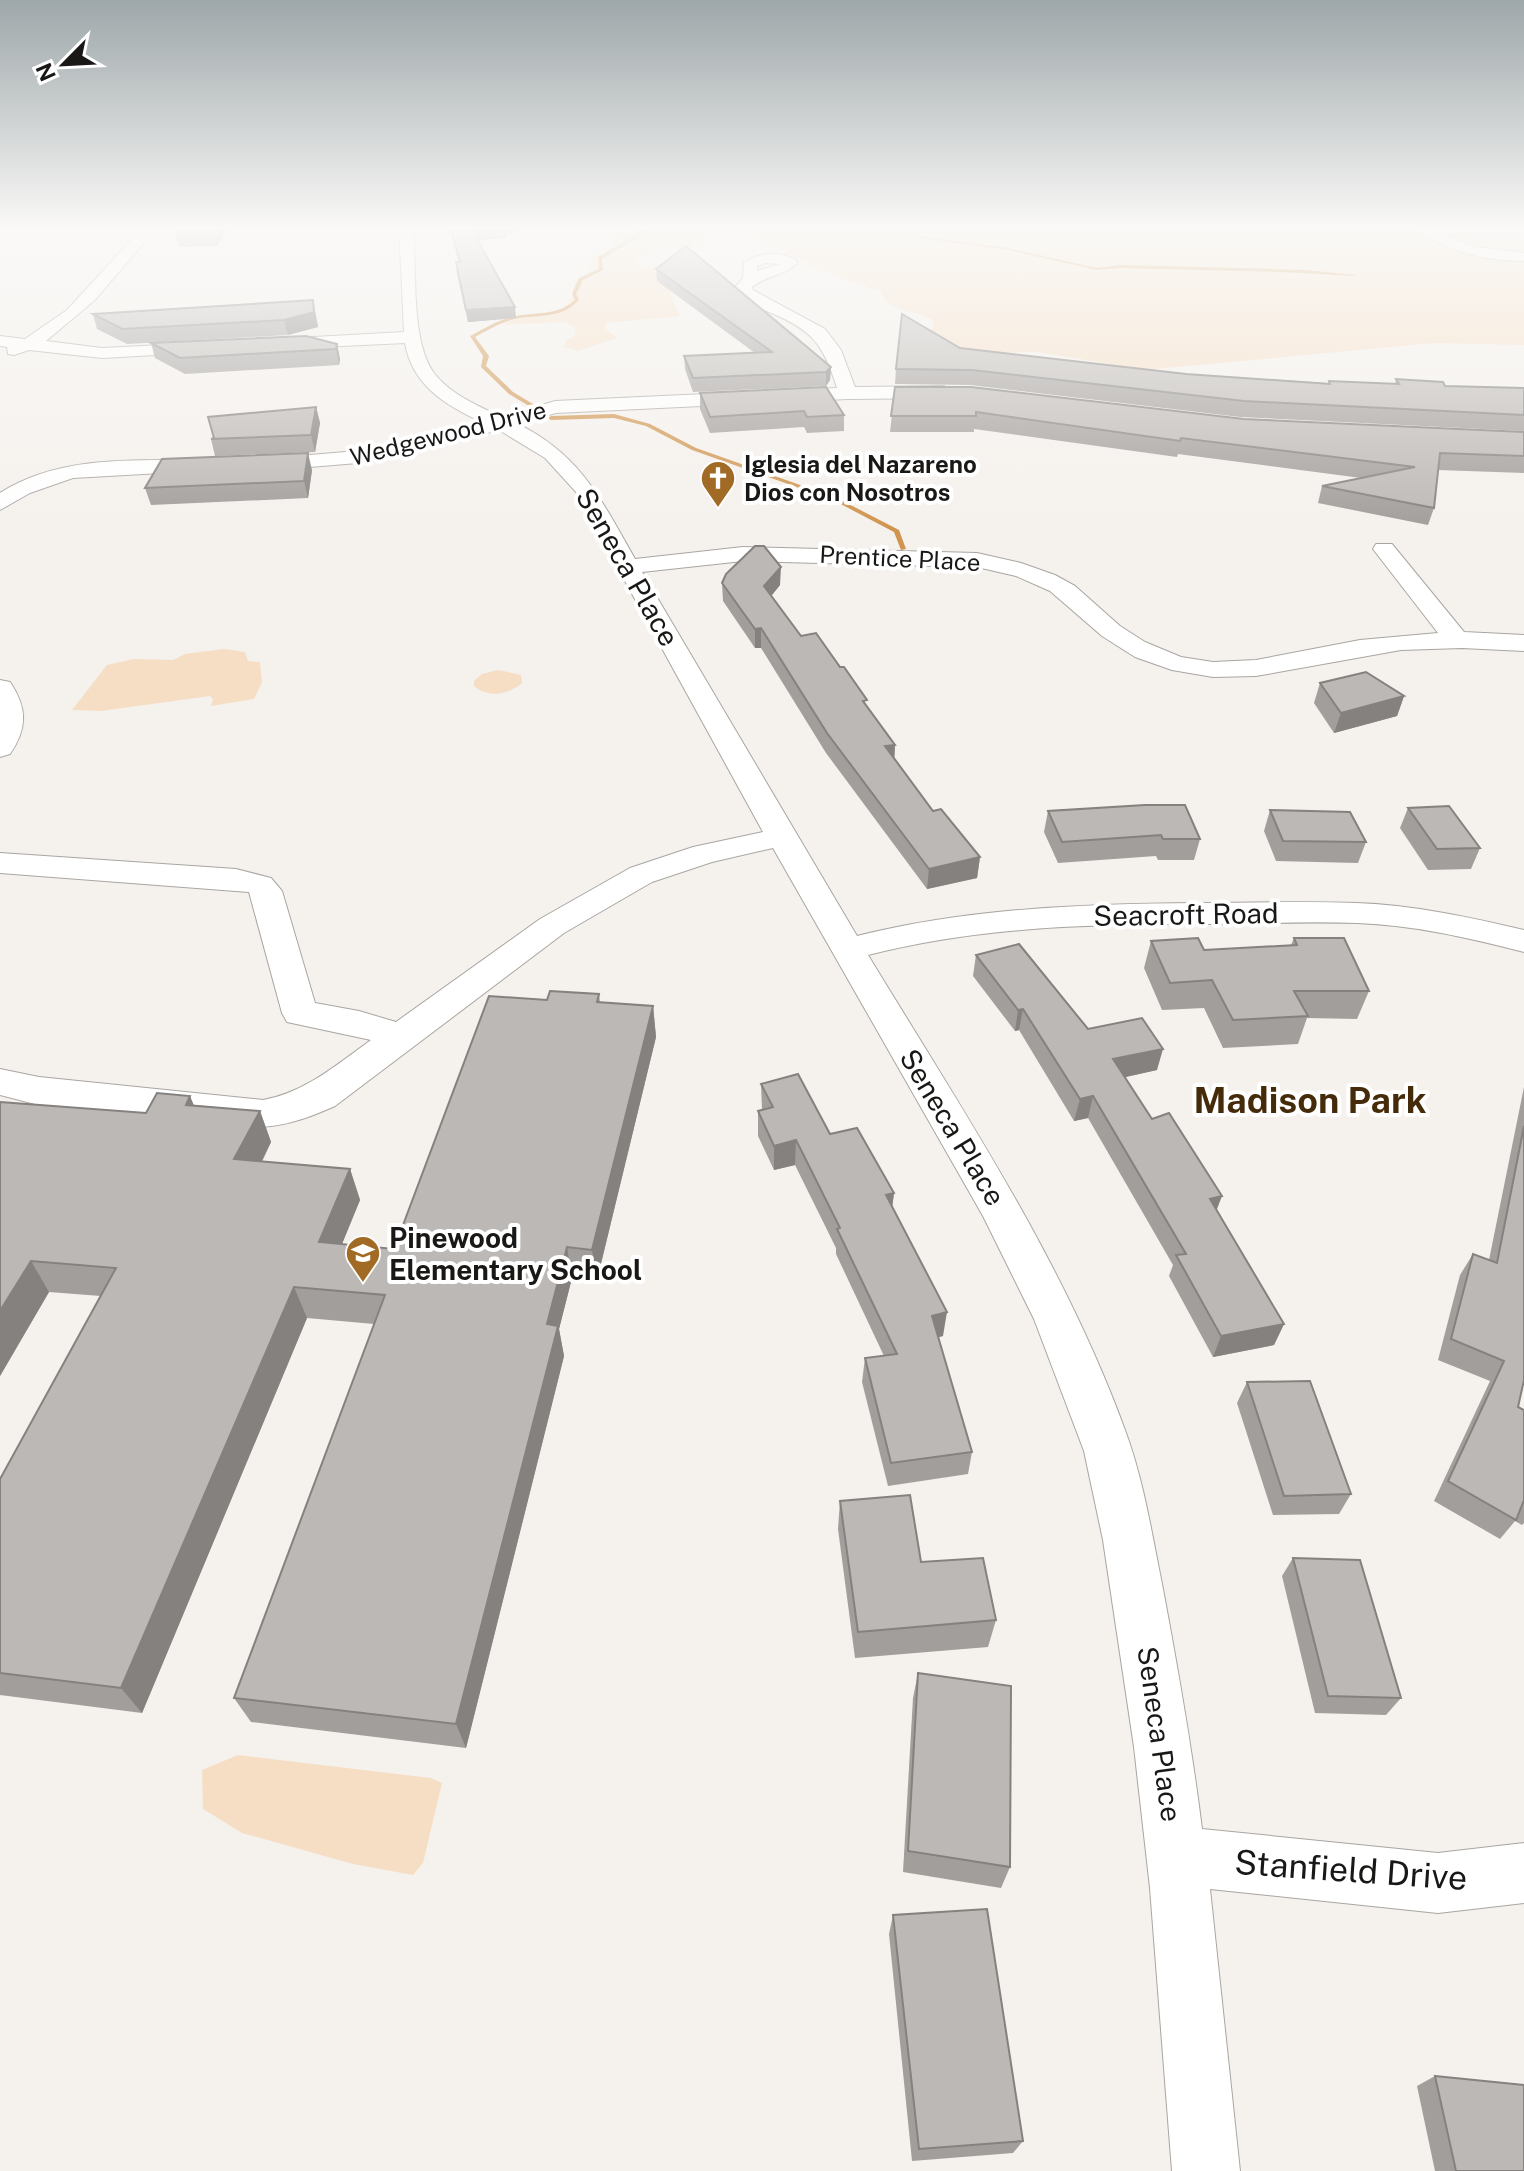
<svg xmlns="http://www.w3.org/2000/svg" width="1524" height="2171" font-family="'Public Sans',sans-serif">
	<rect width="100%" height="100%" fill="#f5f1ed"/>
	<g fill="#f6dec5">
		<path d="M642 226H1524V345L1434 343 1145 370 1038 352 1002 353 978 360 976 384H961L927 333 934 326 932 320C920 312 897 312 887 302 884 299 883 295 880 291 860 284 839 278 820 270 783 252 746 225 702 237L706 243 703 245 655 250 634 259 639 265 660 269 680 316 607 323 604 327 617 338 578 351 564 347 565 342 576 334 574 327 564 322 503 325C528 307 574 328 574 282L591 270 592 258 617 246 605 238Z"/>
		<polygon points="224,649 245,652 248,661 260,662 262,682 254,699 211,706 213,699 210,696 101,711 72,710 107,665 134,659 173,660 185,654"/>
		<path d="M498 670 521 675 522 683C508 695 488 698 474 686V681L482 674Z"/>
		<polygon points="238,1755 431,1778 442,1783 423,1863 413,1875 353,1864 242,1833 203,1809 202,1770"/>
	</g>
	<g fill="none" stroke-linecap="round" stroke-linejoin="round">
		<g fill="#d0944e" fill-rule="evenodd">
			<path d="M652 226H657L602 259 603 270 583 280 576 294 579 300C560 321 536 313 511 320 498 324 486 331 475 337L489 356 486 366 513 392 533 404V406H529L509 394 481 367 483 356 470 336C484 329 497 320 512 317 535 311 557 317 575 300L572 294 579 278 599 269 598 257Z"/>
			<polygon points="895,226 900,226 925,237 1008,248 1097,268 1120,265 1305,270 1356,275 1354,276 1280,272 1120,268 1097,270 1008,250 924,239"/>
			<polygon points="614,414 650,424 696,448 837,498 899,530 906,549 901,550 894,532 833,500 692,450 646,426 614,418 551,420 548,418 551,416"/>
		</g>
		<g stroke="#a9a6a2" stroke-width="2">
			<g id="minor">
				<polygon points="144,226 158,226 95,300 46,341 102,348 204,343 210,344 213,348 210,352 102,358 29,350 14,355 8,354 7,347 0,346 0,336 25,339 67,310"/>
				<path d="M399 226H413C417 266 410 341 434 373 450 394 478 406 502 417L555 401 837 388C823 343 812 330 769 312 757 307 746 302 737 292L736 286 743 278 744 263C760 252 783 250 798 262 786 276 766 275 752 287L753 290 825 329 841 350 855 387 944 386 953 392 944 398 848 399 556 413 518 424C581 455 602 501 635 559L743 547 977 553 1021 563 1055 575 1075 586 1120 626 1145 642 1181 657 1213 662 1256 660 1360 640 1438 633 1373 549 1376 544H1392L1464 632 1524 635V651L1462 648 1401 650 1256 676 1213 677 1172 670 1135 657 1102 636 1050 591 1016 576 977 567 743 561 642 572 857 936C970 908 1083 904 1199 903 1252 903 1305 901 1357 903 1413 905 1469 917 1524 930V952C1469 938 1414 925 1357 923 1305 921 1252 924 1199 924 1088 924 977 927 868 955 961 1108 1063 1260 1125 1430 1144 1481 1152 1535 1163 1589 1178 1669 1192 1748 1202 1829L1438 1853 1524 1843V1903L1438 1913 1210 1889 1240 2171H1172L1150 1888 1134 1747 1103 1540 1084 1451 1034 1319 983 1216 773 848 712 862 652 882 564 933 335 1106C306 1119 278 1129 246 1127L39 1105 0 1095V1069L39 1077 263 1100C306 1092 336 1065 371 1040L287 1022 282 1013 249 892 0 873V853L236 869 271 878 282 891 315 1003 359 1011 396 1022 540 919 630 868 693 847 763 832 576 492 545 458 499 430 370 462 261 471 251 465 261 459 370 450 482 422C446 406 412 385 405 343L278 349 269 344 278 339 404 332ZM764 263 780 264 757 271V267Z"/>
				<path d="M1418 226H1524V234L1440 233 1475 247 1524 253V261C1485 261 1451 252 1418 231Z"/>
				<path d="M207 460 214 462 217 466 214 470 73 478 30 493 0 510V493C61 454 137 461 207 460Z"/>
				<path d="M0 680 10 682C27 707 28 728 10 754L0 757Z"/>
			</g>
		</g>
		<use href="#minor" fill="#fff" fill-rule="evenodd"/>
	</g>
	<g fill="#a29e9c">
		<polygon points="182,226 233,226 231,231 225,232 217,246 179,247 175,235"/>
		<polygon points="449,226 517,226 518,233 506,234 506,238 477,240 516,318 468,322 457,274 456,262 459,262"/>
		<polygon points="656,269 831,367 830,380 826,386 693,392 685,369 684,356 755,353 657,281"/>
		<polygon points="313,300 318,327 288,335 127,344 97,329 93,314"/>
		<polygon points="151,343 337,344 340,359 339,365 185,374 155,358"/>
		<polygon points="960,348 1186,374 1328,383 1329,381 1395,384 1396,379 1445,386 1524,388 1524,431 1240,417 970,385 895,384 896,369"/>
		<polygon points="895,387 1244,419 1524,432 1524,473 1438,470 1434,508 1428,525 1318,503 1322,486 1361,478 1178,454 1177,457 974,429 974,432 890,432"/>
		<polygon points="700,393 844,415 844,431 807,433 804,427 710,433 700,409"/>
		<polygon points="316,407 320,423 315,452 215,456 211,439"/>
		<polygon points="312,470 308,498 151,505 145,488"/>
		<polygon points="722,583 780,585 771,596 801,636 867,706 895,745 894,759 933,811 980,857 977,878 927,889 826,753 761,648 755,648 723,601"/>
		<polygon points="1320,683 1404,696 1397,716 1334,733 1314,703"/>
		<polygon points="1408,808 1480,848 1471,869 1428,870 1400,828"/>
		<polygon points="1270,810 1366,842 1358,863 1276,861 1264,831"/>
		<polygon points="1048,811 1200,839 1194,860 1158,860 1156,856 1058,863 1044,832"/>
		<polygon points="1294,938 1369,991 1357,1019 1307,1018 1298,1044 1223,1048 1204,1008 1162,1010 1144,968 1151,941 1204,950 1291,945"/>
		<polygon points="976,955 1088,1029 1157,1070 1125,1077 1152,1119 1217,1210 1284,1324 1274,1345 1213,1357 1169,1276 1173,1265 1088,1118 1074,1121 1019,1030 1015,1031 973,976"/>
		<polygon points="599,994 600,1002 653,1006 656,1037 597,1280 572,1278 559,1329 564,1356 466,1748 251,1722 234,1698 374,1324 307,1318 142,1713 0,1695 0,1479 101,1296 49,1292 0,1376 0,1102 146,1113 194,1105 260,1111 271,1142 262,1162 350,1169 360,1200 342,1244 394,1249 547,1000"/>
		<polygon points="761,1084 830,1134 894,1193 892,1206 943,1336 938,1337 972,1452 968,1474 888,1486 862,1382 865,1358 884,1356 836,1254 836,1248 795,1165 774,1170 758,1136 758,1111 762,1110"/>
		<polygon points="1524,1087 1524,1380 1518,1407 1524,1410 1524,1523 1522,1525 1515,1521 1500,1539 1434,1501 1490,1381 1438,1360 1460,1275 1473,1254 1489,1260"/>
		<polygon points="1247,1382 1351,1494 1339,1514 1273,1515 1237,1403"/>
		<polygon points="840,1501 996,1620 988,1647 855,1658 838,1529"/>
		<polygon points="1293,1558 1401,1698 1386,1715 1315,1713 1282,1576"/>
		<polygon points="918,1673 1010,1867 1001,1888 903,1872 913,1698"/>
		<polygon points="893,1915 1023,2141 1013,2153 912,2161 889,1934"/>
		<polygon points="1435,2076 1524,2171 1435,2171 1417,2086"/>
	</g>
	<g fill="#84817f">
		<polygon points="218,226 223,226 225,232 217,246 213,233"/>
		<polygon points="331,226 362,226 331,228"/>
		<polygon points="503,226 517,226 518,233 506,234 506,238 473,240 471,229"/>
		<polygon points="313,300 318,327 288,335 284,320"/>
		<polygon points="515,307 516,318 468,322 466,310"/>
		<polygon points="337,344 340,359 339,365 336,349"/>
		<polygon points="831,367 830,380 826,386 826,372"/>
		<polygon points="316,407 320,423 315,452 311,435"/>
		<polygon points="308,453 312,470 308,498 304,481"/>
		<polygon points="781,567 780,585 764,605 764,586"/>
		<polygon points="761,628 761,648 755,648 755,629"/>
		<polygon points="1404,696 1397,716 1334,733 1341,713"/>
		<polygon points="895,745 894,765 885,746"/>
		<polygon points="980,857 977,878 927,889 929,869"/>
		<polygon points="653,1006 656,1037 597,1280 592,1250"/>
		<polygon points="1023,1009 1019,1030 1015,1031 1018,1010"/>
		<polygon points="1163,1049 1157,1070 1108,1081 1113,1059"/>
		<polygon points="190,1096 203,1127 186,1105"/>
		<polygon points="1093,1096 1088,1118 1074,1121 1080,1099"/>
		<polygon points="260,1111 271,1142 247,1190 234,1159"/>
		<polygon points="796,1140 795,1165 774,1170 774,1146"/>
		<polygon points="350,1169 360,1200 330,1273 319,1242"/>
		<polygon points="894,1193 891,1217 886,1195"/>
		<polygon points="1222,1196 1214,1217 1210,1199"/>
		<polygon points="567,1247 572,1278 559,1329 564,1356 466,1748 456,1724 547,1324"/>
		<polygon points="31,1261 49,1292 0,1376 0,1311"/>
		<polygon points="294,1287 307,1318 142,1713 121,1688"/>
		<polygon points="947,1312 943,1336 928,1340 932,1316"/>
		<polygon points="1284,1324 1274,1345 1213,1357 1221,1336"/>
	</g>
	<g fill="#bcb8b5" stroke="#84817f" stroke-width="2">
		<polygon points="182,226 218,226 213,233 175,235"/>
		<polygon points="450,226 504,226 505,227 471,229 515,307 466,310 456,262 460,262"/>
		<polygon points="686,246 831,367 826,372 693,378 684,356 772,352 656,269"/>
		<polygon points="313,300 314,312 284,320 122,329 93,314"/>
		<polygon points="902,314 960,348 1186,374 1330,384 1329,381 1399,384 1396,379 1443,382 1445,386 1524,388 1524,415 1244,401 972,370 896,369"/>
		<polygon points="306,336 337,344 336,349 180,358 151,343"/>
		<polygon points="826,387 844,415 807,417 804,411 710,417 700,393"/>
		<polygon points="895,387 971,387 1244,419 1524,432 1524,456 1440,453 1434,508 1322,486 1415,467 1181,438 1180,441 976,412 976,416 891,416"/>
		<polygon points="316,407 311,435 211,439 214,438 208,417"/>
		<polygon points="308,453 304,481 145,488 162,459"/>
		<polygon points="755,546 764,546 781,567 764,586 801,636 816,633 840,667 844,667 867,700 863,701 895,745 885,746 933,811 941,809 980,857 929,869 827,733 761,628 755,629 722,583 726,574"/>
		<polygon points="1366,672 1404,696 1341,713 1320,683"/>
		<polygon points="1145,805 1185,805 1200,839 1163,839 1161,835 1062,842 1048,811"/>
		<polygon points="1449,806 1480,848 1437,849 1408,808"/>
		<polygon points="1270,810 1350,812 1366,842 1283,841"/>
		<polygon points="1198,938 1204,950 1297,945 1294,938 1344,938 1369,991 1294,991 1308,1016 1233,1020 1212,980 1170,983 1151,941"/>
		<polygon points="1019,944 1088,1029 1142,1018 1163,1049 1113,1059 1152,1119 1169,1113 1222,1196 1210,1199 1284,1324 1221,1336 1176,1255 1186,1254 1093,1096 1080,1099 1023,1009 1018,1010 976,955"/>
		<polygon points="550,991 599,994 597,1002 653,1006 592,1250 567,1247 547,1324 558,1326 456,1724 234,1698 385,1295 294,1287 121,1688 0,1673 0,1479 116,1268 31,1261 0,1311 0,1102 146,1113 157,1093 190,1096 186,1105 260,1111 234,1159 350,1169 319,1242 394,1249 489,996 547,1000"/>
		<polygon points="798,1074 830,1134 857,1128 894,1193 886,1195 947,1312 932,1316 972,1452 891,1463 865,1358 897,1354 837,1229 840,1228 796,1140 774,1146 758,1111 773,1107 761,1084"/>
		<polygon points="1524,1126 1524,1380 1518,1407 1524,1410 1524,1500 1516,1520 1448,1481 1504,1361 1451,1339 1473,1254 1497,1263"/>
		<polygon points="1310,1381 1351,1494 1284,1496 1247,1382"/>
		<polygon points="910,1495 921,1562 983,1558 996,1620 858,1632 840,1501"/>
		<polygon points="1293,1558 1360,1560 1401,1698 1328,1696"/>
		<polygon points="918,1673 1011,1686 1010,1867 908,1851"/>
		<polygon points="987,1909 1023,2141 919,2149 893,1915"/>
		<polygon points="1435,2076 1524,2085 1524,2171 1456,2171"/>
	</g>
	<linearGradient id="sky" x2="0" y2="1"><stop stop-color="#9ea7aa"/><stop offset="0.43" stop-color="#faf9f7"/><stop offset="1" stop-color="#faf9f7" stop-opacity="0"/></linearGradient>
	<rect width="1524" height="530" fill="url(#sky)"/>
	<defs>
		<g id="church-pin" transform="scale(1.8)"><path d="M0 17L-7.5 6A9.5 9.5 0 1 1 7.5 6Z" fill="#a16b26" stroke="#fff"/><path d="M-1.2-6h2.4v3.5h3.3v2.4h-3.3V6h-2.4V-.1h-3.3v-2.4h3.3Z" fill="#fff"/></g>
		<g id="school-pin" transform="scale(1.8)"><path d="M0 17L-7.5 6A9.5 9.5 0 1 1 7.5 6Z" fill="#a16b26" stroke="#fff"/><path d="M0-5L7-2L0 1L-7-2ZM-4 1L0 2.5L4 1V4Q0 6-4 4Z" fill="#fff"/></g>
	</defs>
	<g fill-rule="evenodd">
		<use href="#church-pin" x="718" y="478"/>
		<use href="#school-pin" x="363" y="1253"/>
	</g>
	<g text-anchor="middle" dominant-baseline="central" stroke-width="8" stroke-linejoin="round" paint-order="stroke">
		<g font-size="24" fill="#191816" stroke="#fff">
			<text transform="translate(448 433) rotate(-14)">Wedgewood Drive</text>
			<text transform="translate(900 558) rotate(3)">Prentice Place</text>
		</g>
		<g font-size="24" font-weight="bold" fill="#191816" stroke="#fff" text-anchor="start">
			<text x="744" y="464">Iglesia del Nazareno<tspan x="744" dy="28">Dios con Nosotros</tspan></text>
		</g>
		<g font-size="28" fill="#191816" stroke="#fff">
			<text transform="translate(628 567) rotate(60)">Seneca Place</text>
			<text transform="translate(1186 914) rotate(-1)">Seacroft Road</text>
			<text transform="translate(953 1127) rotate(59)">Seneca Place</text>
			<text transform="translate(1160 1734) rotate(82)">Seneca Place</text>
		</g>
		<g font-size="28" font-weight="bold" fill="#191816" stroke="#fff" text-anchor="start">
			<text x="389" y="1237">Pinewood<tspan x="389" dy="32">Elementary School</tspan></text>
		</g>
		<g font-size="34" fill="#191816" stroke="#fff">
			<text transform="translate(1351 1870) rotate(4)">Stanfield Drive</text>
		</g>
		<g font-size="36" font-weight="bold" fill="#452b0a" stroke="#fff">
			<text x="1310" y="1100">Madison Park</text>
		</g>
	</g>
	<g transform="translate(64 64) rotate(246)" stroke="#ffffff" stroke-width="6" paint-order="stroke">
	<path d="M0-6L14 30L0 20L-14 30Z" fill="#191816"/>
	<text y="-12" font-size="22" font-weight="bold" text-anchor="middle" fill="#191816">N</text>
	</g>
</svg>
